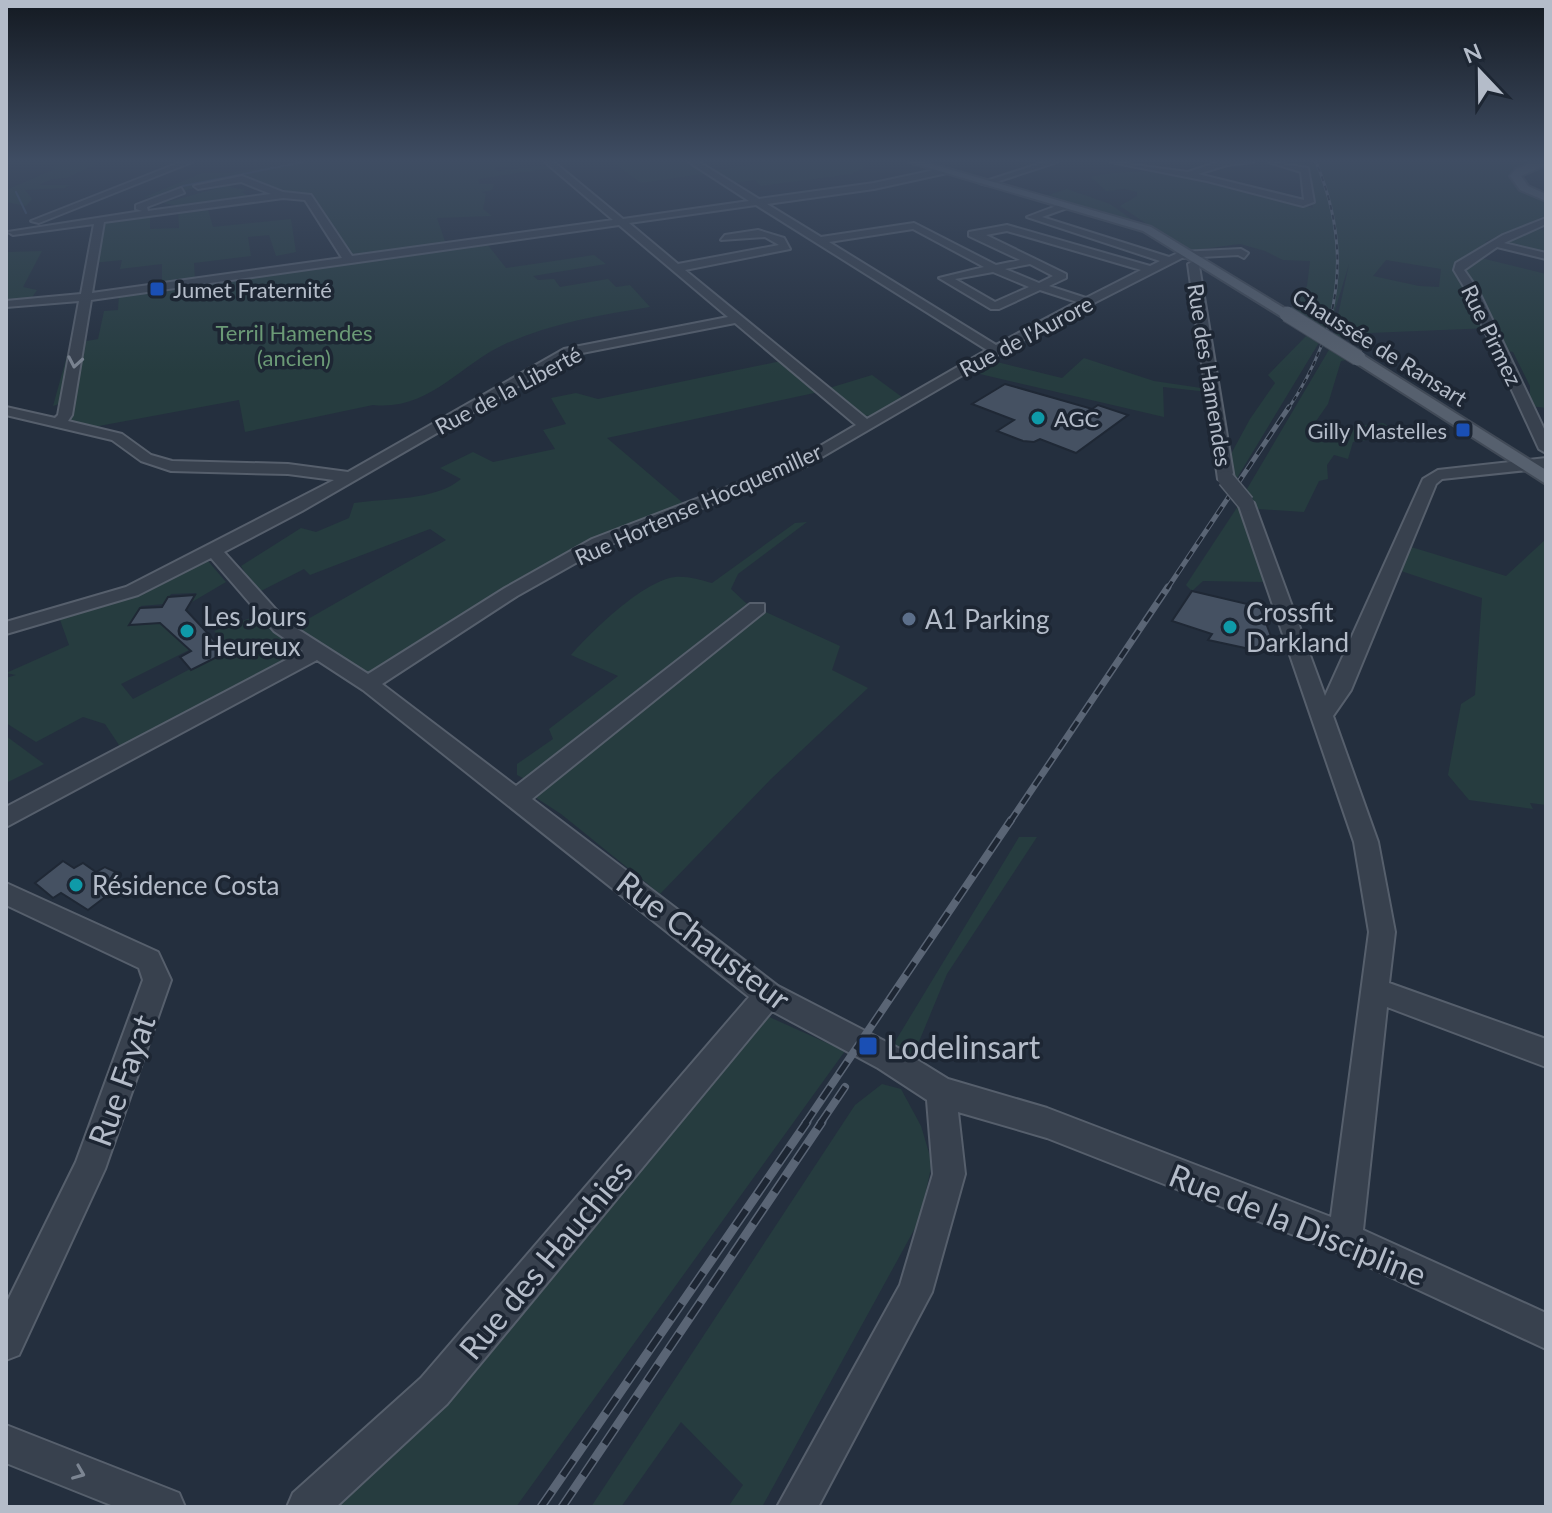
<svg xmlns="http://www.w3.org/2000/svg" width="1552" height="1513" font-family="Lato,sans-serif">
	<rect width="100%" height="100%" fill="#242f3e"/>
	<g fill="#263c3f" fill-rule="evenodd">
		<polygon points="6,162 100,162 67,178 52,179 39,185 70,185 65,188 25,190 32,199 26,206 6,202 6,190 55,169 51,168 58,164 6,165"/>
		<path d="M300 162H506L507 166 495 168 498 171 549 165 552 168 478 179 479 184H494L492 190 482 192 486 194 483 209 492 216 437 218 447 247 488 245 506 268 594 255 606 264 533 276 538 280 554 279 560 287 608 279 616 287 630 285 650 307C600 315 552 323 505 344 459 365 429 411 373 405L245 432 239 400 88 428 63 422 69 419 72 400 53 406 68 352 79 351 81 342 98 339 104 311 118 310 119 295 356 260 341 253 306 198 292 195 207 206 213 227 291 219 296 252 276 256 269 235 248 237 251 256 194 263 195 281 162 286V264L120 269 122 260 92 263 101 221 150 214V229L179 228 178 210 161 211 179 206 158 202 141 206 164 197 171 201 239 182 230 187 246 190 241 192 251 197 273 192 245 180 229 179 164 196 145 197 202 173H228Z"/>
		<polygon points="612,162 692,162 707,172 768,162 861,162 867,166 852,174 761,186 755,180 728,184 709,173 641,183"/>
		<path d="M1281 162 1317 165V162H1533L1513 169 1509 178 1517 189 1546 201V216L1485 242 1491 245 1477 257 1546 274V408L1530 406V386L1513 352 1504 350 1491 328 1345 334 1340 343 1333 338 1349 264 1329 330 1324 332 1289 312 1307 286 1310 261 1283 260 1265 251 1240 244 1187 251 1120 206 1137 196V192L1125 189 1106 191 1091 177C1164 160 1242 189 1313 208L1307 169ZM1386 260 1441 269 1439 287 1419 286 1373 276Z"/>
		<polygon points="1067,189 1110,204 1141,226 1042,197"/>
		<polygon points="1530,227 1546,231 1546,255 1504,245 1501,241"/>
		<polygon points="42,251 23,287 37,290 29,302 80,300 6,309 6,252"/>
		<polygon points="1308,334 1320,341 1234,483 1225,465 1250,419 1275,383 1268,375"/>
		<polygon points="1330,348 1351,359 1341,361 1328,404 1309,431 1383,423 1403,435 1353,442 1348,459 1334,455 1327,465 1328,479 1319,481 1304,512 1258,509 1244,494"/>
		<polygon points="1084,358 1154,381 1208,389 1208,392 1163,387 1164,417 967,371 989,360 1062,378"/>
		<path d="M781 361 819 392 607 438 689 508 598 543 368 683 287 631 446 540 430 529 310 575 304 569 257 593 241 566 301 528 316 532 349 518 354 503C387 498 435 501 461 479L440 468 473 452 493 462 555 449 543 430 566 424 551 398 576 393 598 399Z"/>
		<path d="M872 375 906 400C859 423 866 422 826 389Z"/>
		<polygon points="1240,503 1244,507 1264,582 1203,581 1192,591 1186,585"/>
		<path d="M807 522 738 574 731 589 746 603 840 646 832 670 868 688 771 779 660 894 561 814 521 788 527 780 517 775V764L553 739 549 729 618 676 571 655C592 631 643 581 675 577 688 576 700 580 712 583L795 523Z"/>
		<polygon points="1546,539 1546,805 1530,803 1533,809 1469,800 1448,775 1461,704 1475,695 1482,598 1398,570 1408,546 1506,576"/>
		<polygon points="208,561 226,582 192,602 196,593 171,594 165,604 141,606 132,621 162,621 191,649 121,684 133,699 232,647 214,631 256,616 300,651 296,658 121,748 105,724 83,717 36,742 6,723 6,678 16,675 6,673 69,645 59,617 163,581"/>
		<polygon points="6,736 44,764 6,783"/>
		<polygon points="1019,837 1037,837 947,974 911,1061 890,1050"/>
		<polygon points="767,1016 845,1051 516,1507 333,1507"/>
		<polygon points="882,1084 901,1089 921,1126 932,1163 920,1219 762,1507 728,1507 743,1485 681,1422 621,1507 591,1507 855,1105"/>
	</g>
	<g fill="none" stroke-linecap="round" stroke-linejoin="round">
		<g stroke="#394c67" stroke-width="2">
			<polyline points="16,192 26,213"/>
			<polyline points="162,195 183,186 303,162"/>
		</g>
	</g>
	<g fill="#455162" stroke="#1f2835" stroke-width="2">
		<polygon points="1005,384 1092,409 1098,405 1128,415 1076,453 1040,439 1034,442 1023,441 997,431 1014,420 972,404"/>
		<polygon points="1192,591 1260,607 1278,655 1208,640 1212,634 1172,621"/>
		<polygon points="195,595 186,610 214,640 219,637 233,649 191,670 180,657 191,651 160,623 129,625 140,608 162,607 168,597"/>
		<polygon points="63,861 74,868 83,863 96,872 105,867 118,873 109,880 117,888 88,910 61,893 53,898 35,883"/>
	</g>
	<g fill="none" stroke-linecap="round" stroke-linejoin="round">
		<g stroke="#565f6c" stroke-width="4">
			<g id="minor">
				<polygon points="181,162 192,162 39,223 31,221"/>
				<path d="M545 162H554L623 219 749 201 689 162H699L759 199 874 183 944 168 947 173 874 189 767 204 821 237 914 223 996 265 1020 260 969 236V232L1007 225 1150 266 1160 261 1027 217 1064 203 1067 208 1042 217 1169 257 1180 252 1241 249 1248 253 1244 258 1238 255 1182 258 1033 334 803 468 604 547 517 596 382 684 516 786 750 604H764V612L532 799 778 986 898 1048 948 1079 1047 1108 1331 1217 1369 932 1354 842 1238 503 1246 498 1254 503 1325 696 1423 479 1438 470 1546 458V468L1442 479 1436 484 1351 690 1333 716 1378 842 1395 932 1389 983 1546 1039V1067L1387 1007 1363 1230 1546 1313V1349L1337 1252 1047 1138 958 1112 965 1174 932 1292 818 1507H777L900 1285 933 1174 927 1100 878 1068 772 1011 447 1404 336 1507H287L293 1493 421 1378 749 997 363 690 317 660 6 827V807L303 651 274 631 211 558 138 595 6 634V622L126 587 334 480 288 474 171 471 141 461 112 440 6 415V407L55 418 58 415 79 301 6 307V301L81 294 94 224 13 235 8 232 142 211 136 209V205L181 188 184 193 147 207 148 211 271 194 241 182 198 189 194 186 242 176 283 192 311 195 352 256 613 220ZM283 198 305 200 342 258 92 293 104 222ZM756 205 987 350 867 419 685 270 790 249 784 238 758 230 725 235 721 240 765 237 779 245 678 264 629 223ZM619 225 728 317 564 349 348 472 288 464 172 461 151 455 122 434 68 421 72 415 91 300ZM913 229 984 267 939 278 991 309H999L1040 290 1077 302 996 345 829 242ZM1007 231 1141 270 1086 298 1049 286 1066 278V274L986 235ZM1030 264 1053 276 1039 283 1005 269ZM993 272 1029 287 995 302 955 279ZM735 323 856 425 793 462 592 539 505 588 368 674 288 623 224 552 302 511 572 355Z"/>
				<polygon points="1045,162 1057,162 987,185 980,183"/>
				<polygon points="1111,162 1188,172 1218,162 1253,162 1227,165 1198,174 1304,200 1301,172 1269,162 1308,168 1314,202 1303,206 1207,181"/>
				<polygon points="1546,218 1546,224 1504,243 1546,253 1546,259 1497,247 1464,270 1478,290 1546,433 1546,453 1539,449 1466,290 1454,270 1456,263 1503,235"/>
				<polygon points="1201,258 1206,261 1199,266 1234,479 1226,484 1218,479 1188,264"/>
				<polygon points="6,883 158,952 171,980 105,1169 19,1355 6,1360 6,1304 76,1162 143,980 139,968 6,905"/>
				<polygon points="6,1425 179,1493 185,1507 116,1507 6,1463"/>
			</g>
		</g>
		<g stroke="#414a57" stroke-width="4">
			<g id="major">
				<polygon points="909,162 924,162 1151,227 1294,314 1282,317 1143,231"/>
				<polygon points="1535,162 1546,165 1521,176 1528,186 1546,194 1546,201 1520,190 1510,176 1516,169"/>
				<polygon points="1353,355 1363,355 1546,470 1546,484 1353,361"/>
			</g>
		</g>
		<use href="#minor" fill="#38414e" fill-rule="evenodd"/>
		<use href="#major" fill="#56606e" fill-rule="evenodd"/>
		<g stroke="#5a6575" stroke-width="3">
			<path id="rail-far4" d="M1288 409C1341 330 1353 250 1316 162"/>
		</g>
		<g stroke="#5a6575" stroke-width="5">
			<polyline id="rail-far3" points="1167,589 1289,407"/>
		</g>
		<g stroke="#5a6575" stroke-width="7">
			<polyline id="rail-far2" points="1010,822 1168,587"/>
		</g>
		<g stroke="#5a6575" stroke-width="8">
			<g id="rail-far1">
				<polyline points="805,1124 1011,820"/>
				<polyline points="820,1124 845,1087"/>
			</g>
		</g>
		<g stroke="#5a6575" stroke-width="9">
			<g id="rail">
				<polyline points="541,1507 807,1122"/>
				<polyline points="562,1507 822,1122"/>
			</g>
		</g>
		<use href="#rail-far4" stroke="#1d2633" stroke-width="2" stroke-dasharray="5" stroke-linecap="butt"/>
		<use href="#rail-far3" stroke="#1d2633" stroke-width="3" stroke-dasharray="9" stroke-linecap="butt"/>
		<use href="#rail-far2" stroke="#1d2633" stroke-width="4" stroke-dasharray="11" stroke-linecap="butt"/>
		<use href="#rail-far1" stroke="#1d2633" stroke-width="5" stroke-dasharray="15" stroke-linecap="butt"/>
		<use href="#rail" stroke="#1d2633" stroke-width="6" stroke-dasharray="19" stroke-linecap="butt"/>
		<g stroke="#565f6c" stroke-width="19" stroke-linecap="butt">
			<polyline id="minor-bridge" points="1226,479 1246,503"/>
		</g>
		<g stroke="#414a57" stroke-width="17" stroke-linecap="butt">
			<polyline id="major-bridge" points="1287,314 1358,358"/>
		</g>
		<use href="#minor-bridge" stroke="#38414e" stroke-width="16"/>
		<use href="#major-bridge" stroke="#56606e" stroke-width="15"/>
	</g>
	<defs><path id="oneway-chevron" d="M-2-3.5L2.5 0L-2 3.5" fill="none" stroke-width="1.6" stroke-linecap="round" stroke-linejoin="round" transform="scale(2)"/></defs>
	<g stroke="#7c8592">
		<use href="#oneway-chevron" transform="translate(75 362) rotate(100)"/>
		<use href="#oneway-chevron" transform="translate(79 1473) rotate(22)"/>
	</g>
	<linearGradient id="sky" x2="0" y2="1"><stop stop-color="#141a22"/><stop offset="0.43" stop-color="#3f4d63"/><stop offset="1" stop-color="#3f4d63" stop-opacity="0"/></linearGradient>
	<rect width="1552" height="374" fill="url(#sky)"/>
	<g fill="#1a4fb4" stroke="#1d2633" stroke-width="3">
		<rect x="149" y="281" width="16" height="16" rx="4"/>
		<rect x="1455" y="422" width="16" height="16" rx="4"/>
		<rect x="858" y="1036" width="20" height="20" rx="4"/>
	</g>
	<g fill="#0f9aa8" stroke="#1d2633" stroke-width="3">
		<circle cx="1038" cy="418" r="8"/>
		<circle cx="1230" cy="627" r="8"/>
		<circle cx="187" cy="631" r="8"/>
		<circle cx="76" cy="885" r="8"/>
	</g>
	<circle fill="#5c6f8a" stroke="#1d2633" stroke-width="3" cx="909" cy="619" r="8"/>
	<g text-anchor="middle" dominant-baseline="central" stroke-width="7" stroke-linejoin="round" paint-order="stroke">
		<g font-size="22" fill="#b4bcc9" stroke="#1d2633" text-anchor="start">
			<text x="173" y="289">Jumet Fraternité</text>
			<text x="1054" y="418">AGC</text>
			<text x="1447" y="430" text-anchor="end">Gilly Mastelles</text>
		</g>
		<g font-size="22" fill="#6b9a76" stroke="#1d2633">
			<text x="294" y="332">Terril Hamendes<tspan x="294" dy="25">(ancien)</tspan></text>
		</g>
		<g font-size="22" fill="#b4bcc9" stroke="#1d2633">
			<text transform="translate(1492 335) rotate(64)">Rue Pirmez</text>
			<text transform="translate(1026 336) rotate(-28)">Rue de l'Aurore</text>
			<text transform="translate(1380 347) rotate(32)">Chaussée de Ransart</text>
			<text transform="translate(1210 375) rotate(81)">Rue des Hamendes</text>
			<text transform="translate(508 390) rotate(-28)">Rue de la Liberté</text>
			<text transform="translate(698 504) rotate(-24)">Rue Hortense Hocquemiller</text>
		</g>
		<g font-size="26" fill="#b4bcc9" stroke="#1d2633" text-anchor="start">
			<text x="1246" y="612">Crossfit<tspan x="1246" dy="30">Darkland</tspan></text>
			<text x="203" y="616">Les Jours<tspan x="203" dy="30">Heureux</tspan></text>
			<text x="925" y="619">A1 Parking</text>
			<text x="92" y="885">Résidence Costa</text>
		</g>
		<g font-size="32" fill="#b4bcc9" stroke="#1d2633">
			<text transform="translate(704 940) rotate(37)">Rue Chausteur</text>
			<text transform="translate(121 1080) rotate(-70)">Rue Fayat</text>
			<text transform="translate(1298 1224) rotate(22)">Rue de la Discipline</text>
			<text transform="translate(545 1259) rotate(-50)">Rue des Hauchies</text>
		</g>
		<g font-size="32" fill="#b4bcc9" stroke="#1d2633" text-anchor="start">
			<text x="886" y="1046">Lodelinsart</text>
		</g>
	</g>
	<rect width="1552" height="1513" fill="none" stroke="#b4bcc9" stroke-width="16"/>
	<g transform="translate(1480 72) rotate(338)" stroke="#1d2633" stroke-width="6" paint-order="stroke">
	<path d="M0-6L14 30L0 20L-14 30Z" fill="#b4bcc9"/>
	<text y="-12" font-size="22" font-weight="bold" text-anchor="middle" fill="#b4bcc9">N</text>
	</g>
</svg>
